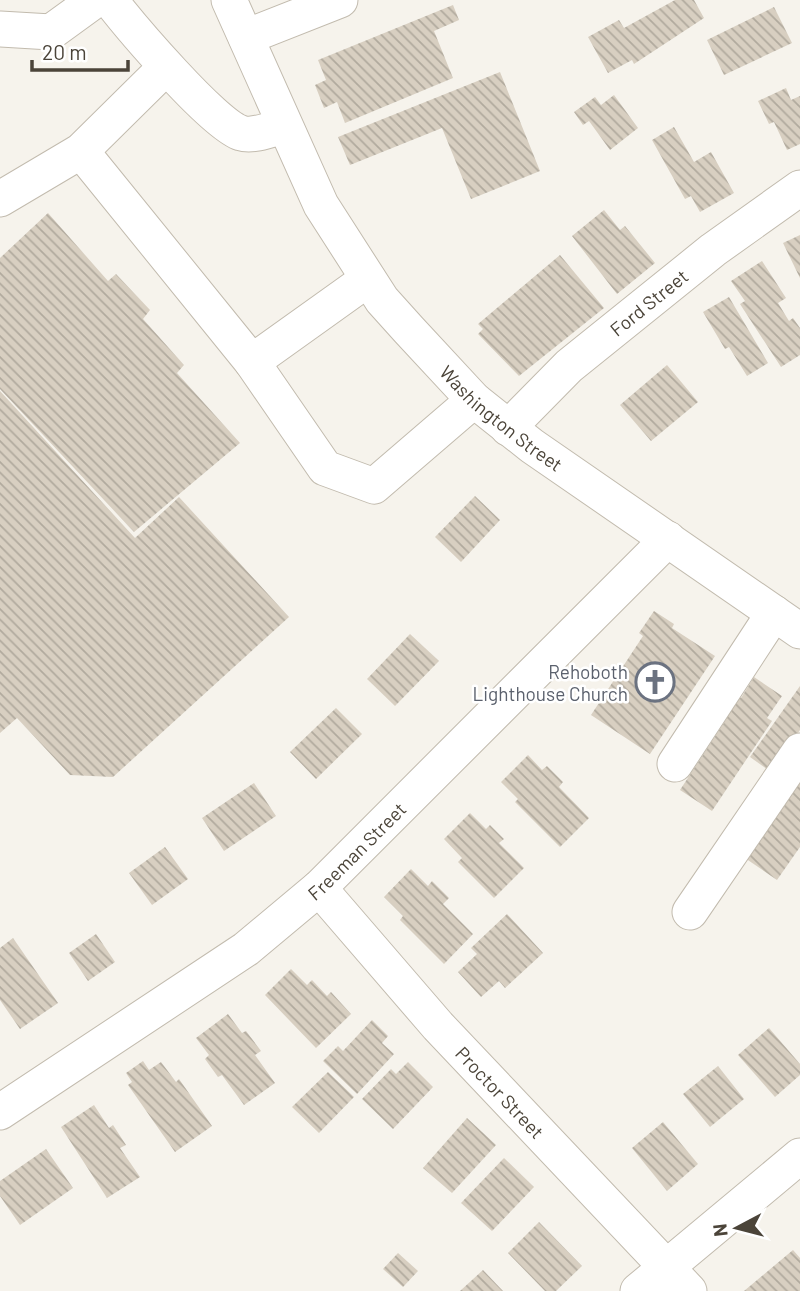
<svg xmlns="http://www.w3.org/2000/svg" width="800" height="1291" font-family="Barlow,sans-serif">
	<defs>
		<pattern id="building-back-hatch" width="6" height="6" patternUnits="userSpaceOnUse" patternTransform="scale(1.75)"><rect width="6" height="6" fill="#d8cfc1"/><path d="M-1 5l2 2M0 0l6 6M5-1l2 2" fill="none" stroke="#b1aa9e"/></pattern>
	</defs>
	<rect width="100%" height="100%" fill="#f6f3ec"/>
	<g fill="url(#building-back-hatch)">
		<polygon points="675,0 694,0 704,18 634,64 632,60 608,73 588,37 619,20 624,28"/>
		<polygon points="453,5 459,20 434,31 453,78 345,123 337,102 324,108 315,85 326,80 318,60"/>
		<polygon points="774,7 792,43 724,75 707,40"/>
		<polygon points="500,72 540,171 471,199 442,128 350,165 338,137"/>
		<polygon points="786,88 791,100 800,96 800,144 787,150 774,122 769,124 758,101"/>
		<polygon points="614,95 638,128 610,150 589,121 583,125 574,112 595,97 601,105"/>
		<polygon points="674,127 694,162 711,152 734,193 700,212 691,196 685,199 652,140"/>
		<polygon points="604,210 620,230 625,226 655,263 617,294 572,236"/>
		<polygon points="48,213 108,281 116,274 150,310 143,319 184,365 177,373 240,443 134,532 0,389 0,258"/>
		<polygon points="800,235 800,278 783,243"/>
		<polygon points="560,255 604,308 519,376 478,334 483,329 478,324"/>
		<polygon points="762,261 786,298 778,303 789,321 793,318 800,328 800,355 781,367 740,304 745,301 731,281"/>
		<polygon points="729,297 768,363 747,376 729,347 725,349 703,312"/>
		<polygon points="667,365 698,402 651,441 620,405"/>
		<polygon points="0,391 135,538 179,497 289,617 113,777 70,775 17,718 0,733"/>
		<polygon points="475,496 500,520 461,562 435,537"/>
		<polygon points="654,611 674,624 672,628 715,656 650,754 591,715 643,636 639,633"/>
		<polygon points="410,634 439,661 395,706 367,679"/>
		<polygon points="754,677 782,696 767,718 772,721 712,811 680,790 727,718 722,715 736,695 741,698"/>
		<polygon points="800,686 800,730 771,772 750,757"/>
		<polygon points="336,708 362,734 316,779 290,752"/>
		<polygon points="528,755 542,770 547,766 563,782 559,787 589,818 560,847 515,802 518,799 501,782"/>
		<polygon points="800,772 800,847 777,880 742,856"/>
		<polygon points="254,783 276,816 224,851 202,818"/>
		<polygon points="470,813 486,829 490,825 504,839 499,843 524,868 494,898 458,862 462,858 444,839"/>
		<polygon points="165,847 188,879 152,905 129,873"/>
		<polygon points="411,869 428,886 432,881 449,898 443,904 473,934 444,964 400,920 403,916 384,897"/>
		<polygon points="507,914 543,953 505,988 499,981 481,997 458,972 477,954 471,948"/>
		<polygon points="96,934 115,962 88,981 69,953"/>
		<polygon points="13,938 58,1003 20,1029 0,1000 0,948"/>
		<polygon points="291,969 307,985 312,980 327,996 331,992 351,1014 316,1048 265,995"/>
		<polygon points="228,1014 242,1033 246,1031 261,1051 255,1055 275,1083 244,1105 222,1075 218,1077 205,1059 209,1055 196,1038"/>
		<polygon points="372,1020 388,1036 382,1043 394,1054 357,1094 323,1061 338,1046 343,1051"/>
		<polygon points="769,1028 800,1064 800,1075 775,1097 738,1055"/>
		<polygon points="143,1061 149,1070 161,1062 176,1082 179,1079 212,1126 175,1152 128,1085 132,1082 126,1073"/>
		<polygon points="408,1062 433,1087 393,1129 362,1099 391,1069 396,1074"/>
		<polygon points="718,1066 744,1099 710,1127 683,1094"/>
		<polygon points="328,1072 354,1097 319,1133 292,1107"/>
		<polygon points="94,1105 109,1128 113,1125 126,1145 120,1148 140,1177 107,1198 61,1127"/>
		<polygon points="467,1118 496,1145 452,1193 423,1168"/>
		<polygon points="663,1122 698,1164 667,1191 632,1148"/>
		<polygon points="46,1149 73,1188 20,1225 0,1196 0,1181"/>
		<polygon points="504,1158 534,1187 492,1231 461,1203"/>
		<polygon points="539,1222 582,1266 556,1291 545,1291 508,1253"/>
		<polygon points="793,1250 800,1258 800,1291 744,1291"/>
		<polygon points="398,1253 418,1271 403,1287 383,1269"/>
		<polygon points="483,1270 503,1291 460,1291"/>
	</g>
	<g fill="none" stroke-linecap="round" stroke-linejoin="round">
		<g stroke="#c2bbae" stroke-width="37">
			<g id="minor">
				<path d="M110 0C130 26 214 125 241 133 253 137 272 129 283 126"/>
				<path id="s1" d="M229 0 321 205 382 300 409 330 474 400 532 446 800 631"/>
				<polyline points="0,29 51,32 95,0"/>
				<polyline points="246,37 340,0"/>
				<polyline points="81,151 252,362 368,279"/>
				<polyline points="0,199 81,151 166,67"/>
				<polyline points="252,362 325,468 374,486 474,400"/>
				<path id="s2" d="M508 428 569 366 713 250 800 188"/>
				<polyline points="675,764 774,613"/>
				<path id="s3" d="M319 888 438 1026 689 1291"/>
				<polyline points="690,912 800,751"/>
				<path id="s4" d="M0 1112 246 949 319 888 668 539"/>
				<polyline points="638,1291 800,1156"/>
			</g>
		</g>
		<use href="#minor" stroke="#fff" stroke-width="35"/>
	</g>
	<defs>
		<g id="church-ring" transform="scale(2.0125)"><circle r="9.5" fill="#fff" stroke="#6b7280" stroke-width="1.5"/><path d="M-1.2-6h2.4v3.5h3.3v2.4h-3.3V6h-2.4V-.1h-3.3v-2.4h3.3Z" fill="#6b7280"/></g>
	</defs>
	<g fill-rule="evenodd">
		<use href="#church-ring" x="655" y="682"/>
	</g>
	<g text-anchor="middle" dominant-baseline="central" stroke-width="5" stroke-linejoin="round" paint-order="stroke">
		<g font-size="19" fill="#4b4439" stroke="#fff">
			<text stroke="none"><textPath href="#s2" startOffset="189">Ford Street</textPath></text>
			<text stroke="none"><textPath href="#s1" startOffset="506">Washington Street</textPath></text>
			<text stroke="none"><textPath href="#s4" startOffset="443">Freeman Street</textPath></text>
			<text stroke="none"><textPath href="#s3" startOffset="273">Proctor Street</textPath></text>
		</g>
		<g font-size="19" fill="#5b616d" stroke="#fff" text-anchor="end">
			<text x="628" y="671">Rehoboth<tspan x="628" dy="22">Lighthouse Church</tspan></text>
		</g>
	</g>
	<g transform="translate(737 1228) rotate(263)" stroke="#ffffff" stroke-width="5" paint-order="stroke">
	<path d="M0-5L12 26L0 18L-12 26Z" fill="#4b4439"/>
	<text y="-10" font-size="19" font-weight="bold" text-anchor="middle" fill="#4b4439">N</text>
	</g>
	<path d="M32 60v10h96v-10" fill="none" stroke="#4b4439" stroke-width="3.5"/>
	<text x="42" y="60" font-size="21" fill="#4b4439" stroke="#ffffff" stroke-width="5" paint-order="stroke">20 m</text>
</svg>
